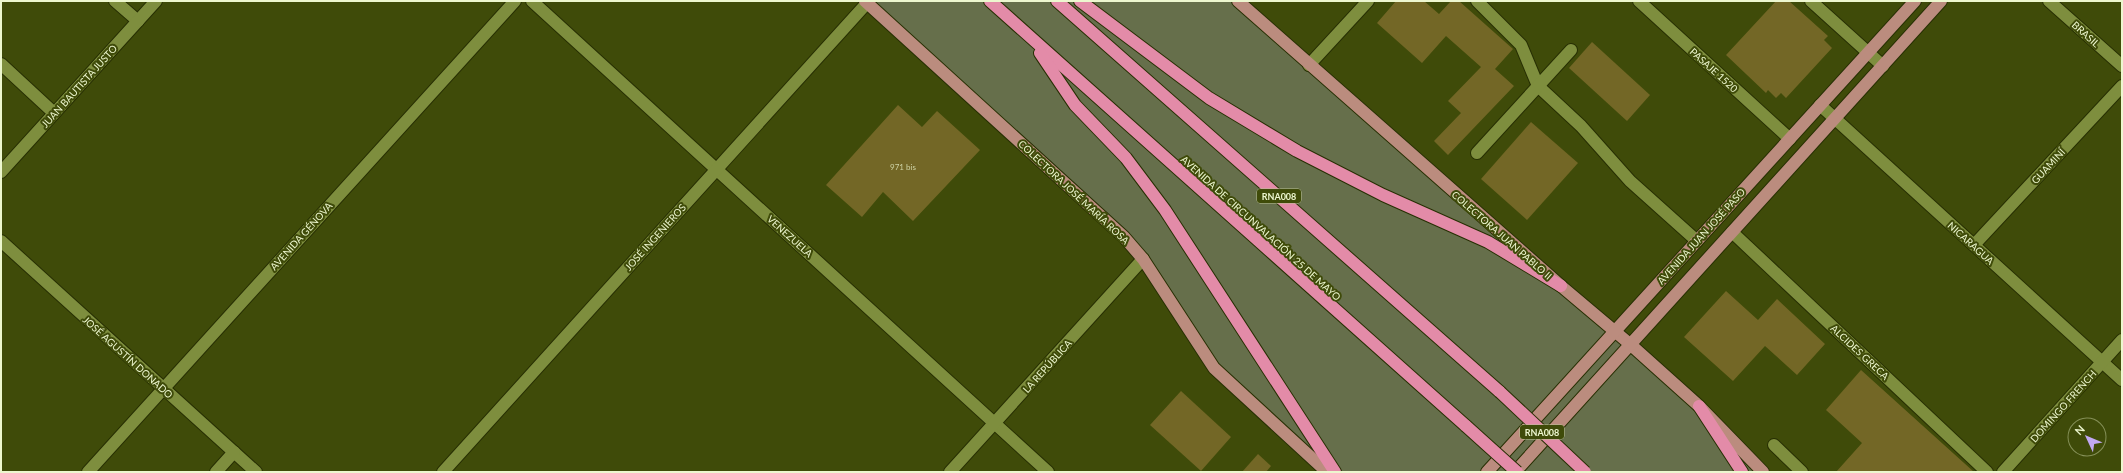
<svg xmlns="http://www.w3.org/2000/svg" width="2123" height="473" font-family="Lato,sans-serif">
	<rect width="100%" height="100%" fill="#3f4b09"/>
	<polygon fill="#666f4b" points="865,1 1238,1 1561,286 1763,472 1327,472 1214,368 1143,259"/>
	<g fill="#736726">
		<polygon points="1396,1 1424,1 1439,14 1451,1 1459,1 1513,49 1495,69 1514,86 1448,155 1434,141 1461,113 1448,101 1481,67 1446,36 1422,63 1377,23"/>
		<polygon points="1776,1 1789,1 1828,36 1824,40 1832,48 1786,98 1781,93 1776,98 1768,90 1766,93 1726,55"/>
		<polygon points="1592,42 1650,95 1627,121 1569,68"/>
		<polygon points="898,105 922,127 937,111 980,150 913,221 883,192 862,217 826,185"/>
		<polygon points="1531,122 1578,163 1527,220 1481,179"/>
		<polygon points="1726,291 1758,320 1777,299 1825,344 1797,375 1765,346 1733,381 1684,337"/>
		<polygon points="1861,370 1974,472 1836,472 1862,443 1826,410"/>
		<polygon points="1181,391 1231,437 1201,471 1150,425"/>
		<polygon points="1258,454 1271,466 1266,472 1242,472"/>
	</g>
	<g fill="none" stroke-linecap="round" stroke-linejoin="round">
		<g stroke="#272f03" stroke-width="14">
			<g id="minor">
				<polyline points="115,1 138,21"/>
				<polyline points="532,1 1048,472"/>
				<polyline points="1477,1 1521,45 1538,86 1581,126 1630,181 1697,241"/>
				<polyline points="1639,1 1790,139"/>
				<polyline points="1811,1 1883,66"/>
				<polyline points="2049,1 2122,66"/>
				<polyline points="1,64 54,113"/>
				<polyline points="1309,65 1368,1"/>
				<polyline points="1820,105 2122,380"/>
				<polyline points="1477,153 1571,50"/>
				<polyline points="1,172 156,1"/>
				<polyline points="1732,232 1987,472"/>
				<polyline points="1,241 256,472"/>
				<polyline points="1974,245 2122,86"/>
				<polyline points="1774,445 1802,472"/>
				<polyline points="88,472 515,1"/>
				<polyline points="216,472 234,452"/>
				<polyline points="443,472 867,3"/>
				<polyline points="950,472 1143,259"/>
				<polyline points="2003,472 2122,340"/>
			</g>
		</g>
		<g stroke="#272f03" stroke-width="14">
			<g id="major">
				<polyline points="865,1 1124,237 1143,259 1214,368 1327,472"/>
				<polyline points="1238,1 1561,286 1631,345 1699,406 1763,472"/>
				<polyline points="1487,472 1915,1"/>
				<polyline points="1515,472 1941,1"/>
			</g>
		</g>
		<g stroke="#272f03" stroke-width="14">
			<g id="highway">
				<polyline points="990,1 1466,426"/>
				<polyline points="1057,1 1500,392"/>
				<polyline points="1080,1 1209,98 1297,151 1383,195 1488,242 1561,286"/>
				<polyline points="1040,53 1075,105 1126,158 1165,210 1335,472"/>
				<polyline points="1699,406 1742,472"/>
			</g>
		</g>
		<use href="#minor" stroke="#7e8e3e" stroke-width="12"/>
		<use href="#major" stroke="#bb8c7e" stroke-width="12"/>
		<use href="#highway" stroke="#e38ba8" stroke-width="12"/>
		<g stroke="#272f03" stroke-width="14" stroke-linecap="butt">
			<g id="highway-bridge">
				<polyline points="1500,392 1585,472"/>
				<polyline points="1466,426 1517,472"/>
			</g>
		</g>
		<use href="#highway-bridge" stroke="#e38ba8" stroke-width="12"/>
	</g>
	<g text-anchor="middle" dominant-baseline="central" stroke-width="4" stroke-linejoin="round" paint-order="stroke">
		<g font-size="8" fill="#ced3a5">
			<text x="903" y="167">971 bis</text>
		</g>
		<g fill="#3f4b09" stroke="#b9c394" stroke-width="1">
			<rect x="1257" y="189" width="44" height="14" rx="3"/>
			<rect x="1520" y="425" width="44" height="14" rx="3"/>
		</g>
		<g font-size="9" font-weight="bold" fill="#edf7cf">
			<text x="1279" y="196">RNA008</text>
			<text x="1542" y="432">RNA008</text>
		</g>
		<g font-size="10" fill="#edf7cf" stroke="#3f4b09">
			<text transform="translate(2086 34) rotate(42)">BRASIL</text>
			<text transform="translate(1714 70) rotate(42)">PASAJE 1520</text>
			<text transform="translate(79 86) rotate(-48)">JUAN BAUTISTA JUSTO</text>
			<text transform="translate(2048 166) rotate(-47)">GUAMINÍ</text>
			<text transform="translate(1074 192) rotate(43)">COLECTORA JOSÉ MARÍA ROSA</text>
			<text transform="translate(1261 228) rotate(42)">AVENIDA DE CIRCUNVALACIÓN 25 DE MAYO</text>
			<text transform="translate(1502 235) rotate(41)">COLECTORA JUAN PABLO II</text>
			<text transform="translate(301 236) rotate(-48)">AVENIDA GÉNOVA</text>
			<text transform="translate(790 236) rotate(42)">VENEZUELA</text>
			<text transform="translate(1701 236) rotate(-48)">AVENIDA JUAN JOSÉ PASO</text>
			<text transform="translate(655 237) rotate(-48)">JOSÉ INGENIEROS</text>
			<text transform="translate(1971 243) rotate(42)">NICARAGUA</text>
			<text transform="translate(1860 352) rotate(43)">ALCIDES GRECA</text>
			<text transform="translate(128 357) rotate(42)">JOSÉ AGUSTÍN DONADO</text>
			<text transform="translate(1047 366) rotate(-48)">LA REPÚBLICA</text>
			<text transform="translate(2063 406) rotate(-48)">DOMINGO FRENCH</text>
		</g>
	</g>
	<rect width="2123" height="473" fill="none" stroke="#edf7cf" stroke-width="4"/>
	<g transform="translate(2087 437) rotate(314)"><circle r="19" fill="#3f4b09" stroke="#859058"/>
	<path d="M0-3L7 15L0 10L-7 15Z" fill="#c1a8f3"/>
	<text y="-6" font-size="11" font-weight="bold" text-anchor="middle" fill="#edf7cf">N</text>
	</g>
</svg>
